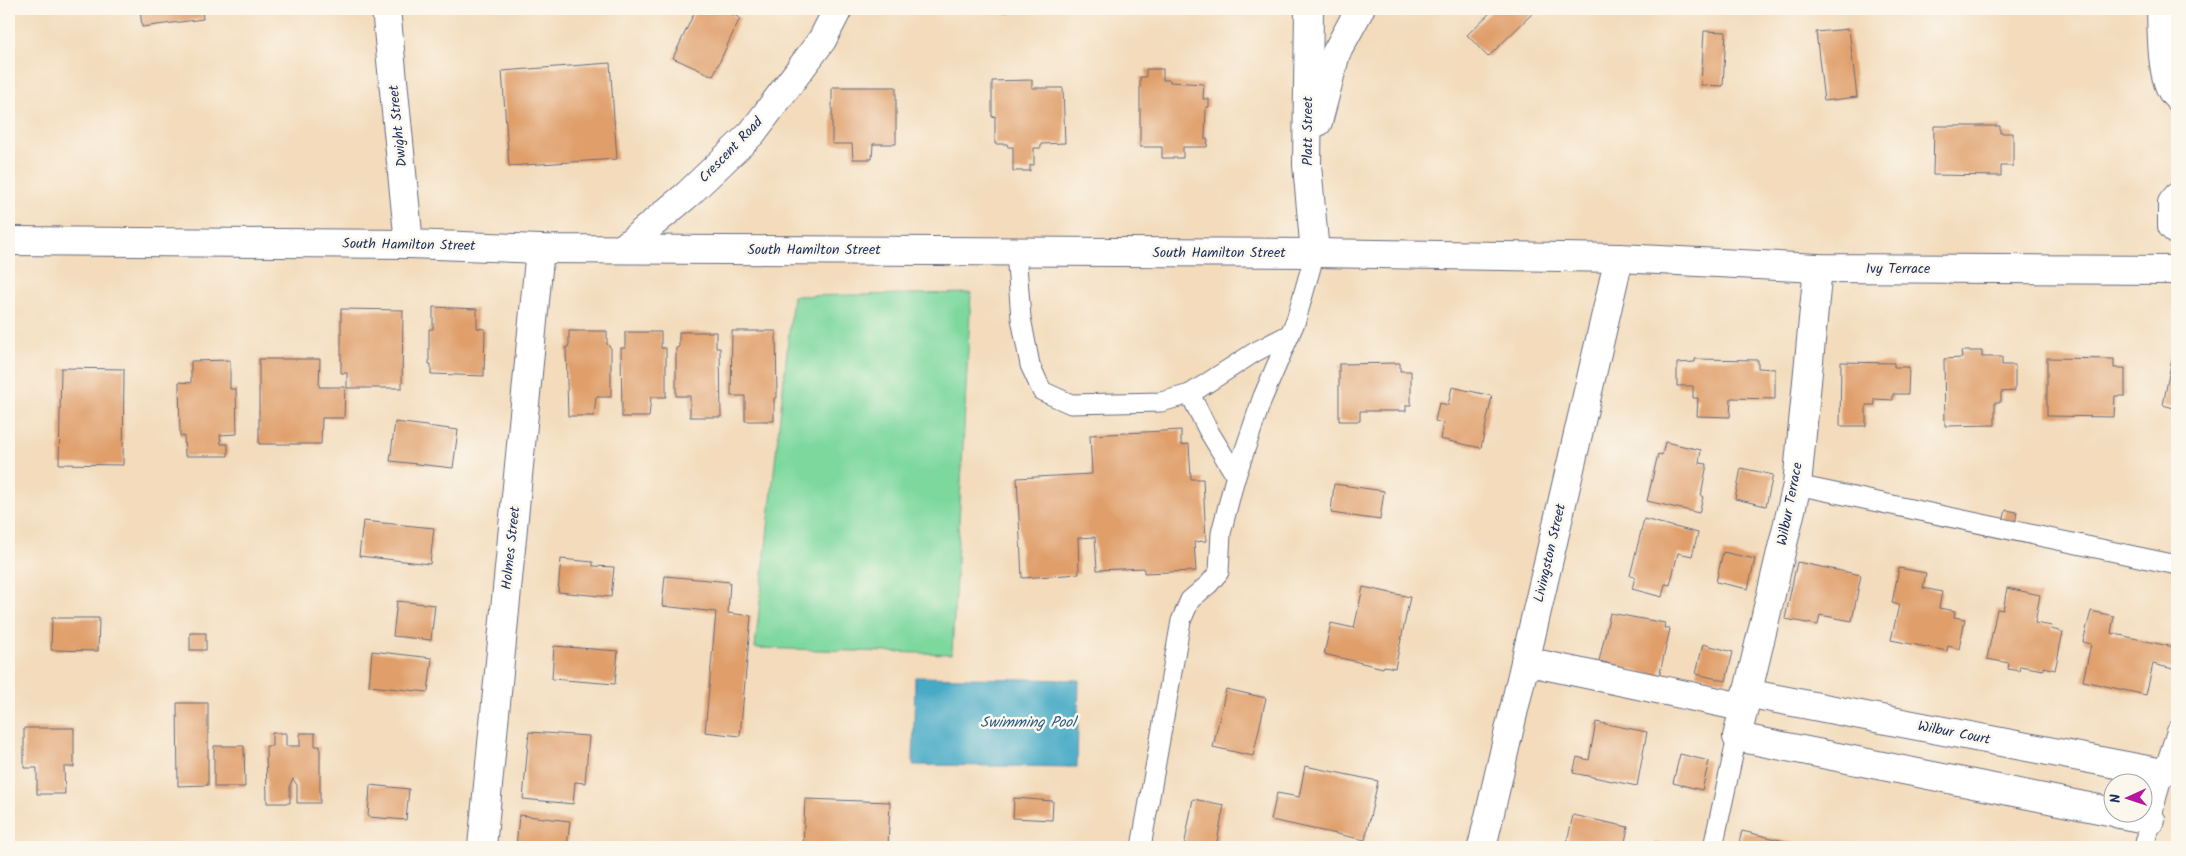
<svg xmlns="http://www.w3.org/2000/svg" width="2186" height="856" font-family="Kalam,sans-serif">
	<rect width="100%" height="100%" fill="#fbf7ec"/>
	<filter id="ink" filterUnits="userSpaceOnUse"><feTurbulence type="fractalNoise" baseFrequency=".02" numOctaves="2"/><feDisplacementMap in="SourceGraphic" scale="10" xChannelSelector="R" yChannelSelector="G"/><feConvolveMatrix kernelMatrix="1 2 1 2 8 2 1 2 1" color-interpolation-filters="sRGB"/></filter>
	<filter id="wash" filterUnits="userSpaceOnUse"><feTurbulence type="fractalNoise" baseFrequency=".0096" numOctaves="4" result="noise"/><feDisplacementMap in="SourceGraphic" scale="20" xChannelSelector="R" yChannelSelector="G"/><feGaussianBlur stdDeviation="1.12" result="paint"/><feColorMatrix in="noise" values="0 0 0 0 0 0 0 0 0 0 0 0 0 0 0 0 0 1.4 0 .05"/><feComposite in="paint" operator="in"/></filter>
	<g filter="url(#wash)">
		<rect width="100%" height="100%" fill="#f3dbbb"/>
		<polygon fill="#7dd89e" stroke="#4c847e" points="971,293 952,654 755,648 793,296"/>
		<polygon fill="#46aac6" stroke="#306c92" points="915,677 1079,680 1077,767 913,765"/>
		<g id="blocks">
			<g fill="#e09f6a">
				<polygon points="140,9 202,9 203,19 142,27"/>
				<polygon points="696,9 720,9 740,18 713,76 673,58"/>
				<rect x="976" y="9" width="31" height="3"/>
				<polygon points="1494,9 1537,9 1488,57 1467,35"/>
				<polygon points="1810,9 1822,9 1811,13"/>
				<polygon points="1849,29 1857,97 1824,101 1816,32"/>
				<polygon points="1704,31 1726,32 1723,86 1701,85"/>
				<polygon points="610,63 617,159 509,166 502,71"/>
				<polygon points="1146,69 1163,69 1163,80 1170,80 1170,82 1204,84 1203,99 1209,99 1209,107 1206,107 1205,139 1208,139 1207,147 1183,147 1183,158 1162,158 1162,147 1140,147 1140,77 1146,77"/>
				<polygon points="1032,80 1032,88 1063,88 1065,143 1041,144 1041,148 1034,148 1034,165 1030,165 1030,171 1013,171 1013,147 1008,147 1007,144 995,144 995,116 992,117 992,81"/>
				<polygon points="832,87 896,87 896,144 873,144 872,159 853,159 852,144 832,144"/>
				<polygon points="1934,126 2000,126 2000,133 2013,133 2013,166 2001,166 2001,176 1933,175"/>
				<polygon points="433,307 477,309 477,328 485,329 484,376 431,374 431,364 429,364 429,329 433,329"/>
				<polygon points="341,309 403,310 402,388 347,388 347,373 341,373"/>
				<polygon points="569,331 607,331 607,344 611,348 611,397 596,397 594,416 568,416 566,347 568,347 569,344"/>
				<polygon points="732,331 776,331 777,398 774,398 774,421 745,421 745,396 731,396"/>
				<polygon points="625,332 661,332 661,348 666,348 666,397 651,397 649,417 622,417 621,348 625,348"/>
				<polygon points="679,332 716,332 716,348 720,348 721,417 690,417 690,396 676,396 676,348 679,347"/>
				<polygon points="1961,351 1982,351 1982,357 2002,357 2002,365 2015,365 2015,391 2001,392 2001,402 1995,402 1995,425 1945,426 1944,359 1962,358"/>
				<polygon points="2047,358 2114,359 2114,368 2125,368 2125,396 2115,396 2114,417 2047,416"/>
				<polygon points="259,359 320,359 319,387 345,387 344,418 322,418 321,444 259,444"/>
				<polygon points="1695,359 1758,360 1758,368 1775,369 1775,399 1731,398 1730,417 1697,416 1698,398 1693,398 1693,386 1677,386 1677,363 1695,362"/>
				<polygon points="2172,359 2177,361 2177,409 2163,405"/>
				<polygon points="230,360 230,389 236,389 237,434 220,435 221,444 228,444 228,456 185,456 184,436 180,436 179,382 191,383 191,361"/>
				<polygon points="1841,362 1894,363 1894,367 1909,367 1908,394 1893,394 1893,400 1874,399 1875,405 1866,405 1866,426 1840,426"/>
				<polygon points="1400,363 1400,371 1411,371 1411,405 1406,405 1406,411 1360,411 1360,421 1339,421 1339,364"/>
				<polygon points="61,368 124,369 123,465 59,464"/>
				<polygon points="1452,387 1492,396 1481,448 1440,439 1443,423 1435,421 1439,403 1448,405"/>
				<polygon points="395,422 458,430 453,468 390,461"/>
				<polygon points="1181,430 1181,445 1189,444 1191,479 1203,479 1206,541 1194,542 1196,571 1144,573 1144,568 1097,570 1095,537 1078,538 1079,574 1022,578 1017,478 1092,474 1090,435"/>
				<polygon points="1665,442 1701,450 1699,463 1707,464 1701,496 1703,497 1699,513 1647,501 1658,454 1662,455"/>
				<polygon points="1741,468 1773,475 1766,506 1735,499"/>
				<polygon points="1334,484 1384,491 1380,520 1331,513"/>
				<polygon points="2006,510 2017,512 2015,525 2003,522"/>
				<polygon points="1644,519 1698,533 1692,556 1678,553 1670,585 1665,584 1662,597 1632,589 1635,577 1630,576"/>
				<polygon points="363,521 434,528 430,564 359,556"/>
				<polygon points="1723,552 1755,559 1748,589 1716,582"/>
				<polygon points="561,559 593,562 593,566 614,567 611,597 558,592"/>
				<polygon points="1797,562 1861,575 1852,621 1820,615 1818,625 1785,619"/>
				<polygon points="1899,568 1926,573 1923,588 1942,592 1939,608 1955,611 1954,617 1965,619 1959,649 1948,646 1947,651 1891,640 1899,605 1892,603"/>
				<polygon points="665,576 730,582 728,613 751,616 740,736 705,732 716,612 662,606"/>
				<polygon points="1363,587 1410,597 1395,668 1384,666 1383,668 1324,654 1331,623 1354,628"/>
				<polygon points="2007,588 2040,595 2035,623 2052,626 2051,629 2063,632 2055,670 2043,667 2043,670 2020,666 2019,671 2008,669 2009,663 1987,659 1997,609 2003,610"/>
				<polygon points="397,601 435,605 431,640 393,636"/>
				<polygon points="2091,611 2114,616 2111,633 2177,648 2177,670 2153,664 2146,695 2083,681 2091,644 2083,642"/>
				<polygon points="1610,613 1665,623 1664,628 1670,629 1659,677 1599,661"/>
				<polygon points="52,618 99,618 98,651 51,650"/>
				<rect x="190" y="633" width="16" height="17"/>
				<polygon points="1703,644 1733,652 1726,681 1696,674"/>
				<polygon points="554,646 618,651 615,684 552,679"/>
				<polygon points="372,651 432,658 428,692 369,686"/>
				<polygon points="1226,689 1266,698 1253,756 1213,747"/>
				<polygon points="177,703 208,703 208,785 178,786"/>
				<polygon points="1596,722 1647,732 1637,786 1573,773 1577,757 1589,760"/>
				<polygon points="24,728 74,728 74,767 64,767 65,794 37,794 37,768 24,768"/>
				<polygon points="529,732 589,736 585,783 575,782 573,804 523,799"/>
				<polygon points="272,733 286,733 286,746 300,746 300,733 315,733 315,746 320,746 320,803 297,803 297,785 293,779 290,785 290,803 267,803 266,746 272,746"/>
				<polygon points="214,746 244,746 245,787 214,787"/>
				<polygon points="1680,754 1709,761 1702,790 1673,783"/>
				<polygon points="1305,766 1378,781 1365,840 1271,820 1277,793 1299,797"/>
				<polygon points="370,785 409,789 406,820 368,817"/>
				<polygon points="1014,798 1053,801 1052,820 1013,818"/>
				<polygon points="805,799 890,802 888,847 803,847"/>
				<polygon points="1193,799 1224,805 1216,847 1184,847"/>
				<polygon points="519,815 570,821 567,847 516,847"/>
				<polygon points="1573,815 1628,827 1624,847 1566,847"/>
				<polygon points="1742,831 1801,845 1800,847 1738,847"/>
				<polygon points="1655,842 1673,847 1654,847"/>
			</g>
		</g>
	</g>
	<g filter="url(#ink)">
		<use href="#blocks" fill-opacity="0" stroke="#676b7f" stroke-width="1"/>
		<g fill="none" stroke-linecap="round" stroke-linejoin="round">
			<g stroke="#676b7f" stroke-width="21">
				<g id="lane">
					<polyline points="1016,252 1021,318 1030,365 1042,391 1071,404 1161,402 1190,394 1255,352 1290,334"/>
					<polyline points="1190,394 1208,430 1236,476"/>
					<polyline points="1797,485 2177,565"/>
					<polyline points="1141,847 1181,621 1190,600 1209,584 1219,572 1221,533 1234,482 1262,399 1296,320 1315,253"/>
					<polyline points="1713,847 1737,737"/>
					<polyline points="2144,847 2163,773 2177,730"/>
				</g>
			</g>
			<g stroke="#676b7f" stroke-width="30">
				<g id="street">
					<polyline points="386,9 409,244"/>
					<polyline points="1309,9 1307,165 1315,253"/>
					<path d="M2161 9C2162 29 2160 85 2177 97"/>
					<polyline points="1318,122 1336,53 1360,9"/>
					<polyline points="2177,197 2172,203 2172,226 2177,231"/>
					<polyline points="9,241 409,244 540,249 1315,253 1619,258 1818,268 2177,270"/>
					<polyline points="622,249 687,195 752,133 822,40 838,9"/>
					<polyline points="1818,268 1797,485 1737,737 2114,812"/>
					<polyline points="1525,661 1742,707"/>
					<polyline points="1746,693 2163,773"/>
					<polyline points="2119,814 2151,820"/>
					<polyline points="482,847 540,249"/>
					<polyline points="1482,847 1619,258"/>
				</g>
			</g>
			<use href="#lane" stroke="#fff" stroke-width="19"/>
			<use href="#street" stroke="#fff" stroke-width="28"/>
		</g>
	</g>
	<g text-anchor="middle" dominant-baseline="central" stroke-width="5" stroke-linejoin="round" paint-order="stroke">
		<g font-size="14" fill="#1b2f5e" stroke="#fbf7ec">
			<text transform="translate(398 126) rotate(-96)">Dwight Street</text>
			<text transform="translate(1308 131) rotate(-90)">Platt Street</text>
			<text transform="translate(731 150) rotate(-46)">Crescent Road</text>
			<text transform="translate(409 245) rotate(1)">South Hamilton Street</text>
			<text x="814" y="250">South Hamilton Street</text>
			<text x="1219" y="253">South Hamilton Street</text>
			<text x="1898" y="269">Ivy Terrace</text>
			<text transform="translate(1790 504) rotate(-79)">Wilbur Terrace</text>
			<text transform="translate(511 548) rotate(-84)">Holmes Street</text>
			<text transform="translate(1550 553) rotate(-77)">Livingston Street</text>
			<text transform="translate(1954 733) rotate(11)">Wilbur Court</text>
		</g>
		<g font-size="15" font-style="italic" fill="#2a5a82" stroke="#fbf7ec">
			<text x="1028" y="723">Swimming Pool</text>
		</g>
	</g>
	<rect width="2186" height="856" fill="none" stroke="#fbf7ec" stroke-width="30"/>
	<g transform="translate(2128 798) rotate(267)"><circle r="24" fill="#fbf7ec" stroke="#a1a7b3"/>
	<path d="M0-4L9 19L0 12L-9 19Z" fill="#b5179e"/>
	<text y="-8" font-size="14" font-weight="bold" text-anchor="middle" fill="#1b2f5e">N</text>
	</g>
</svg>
